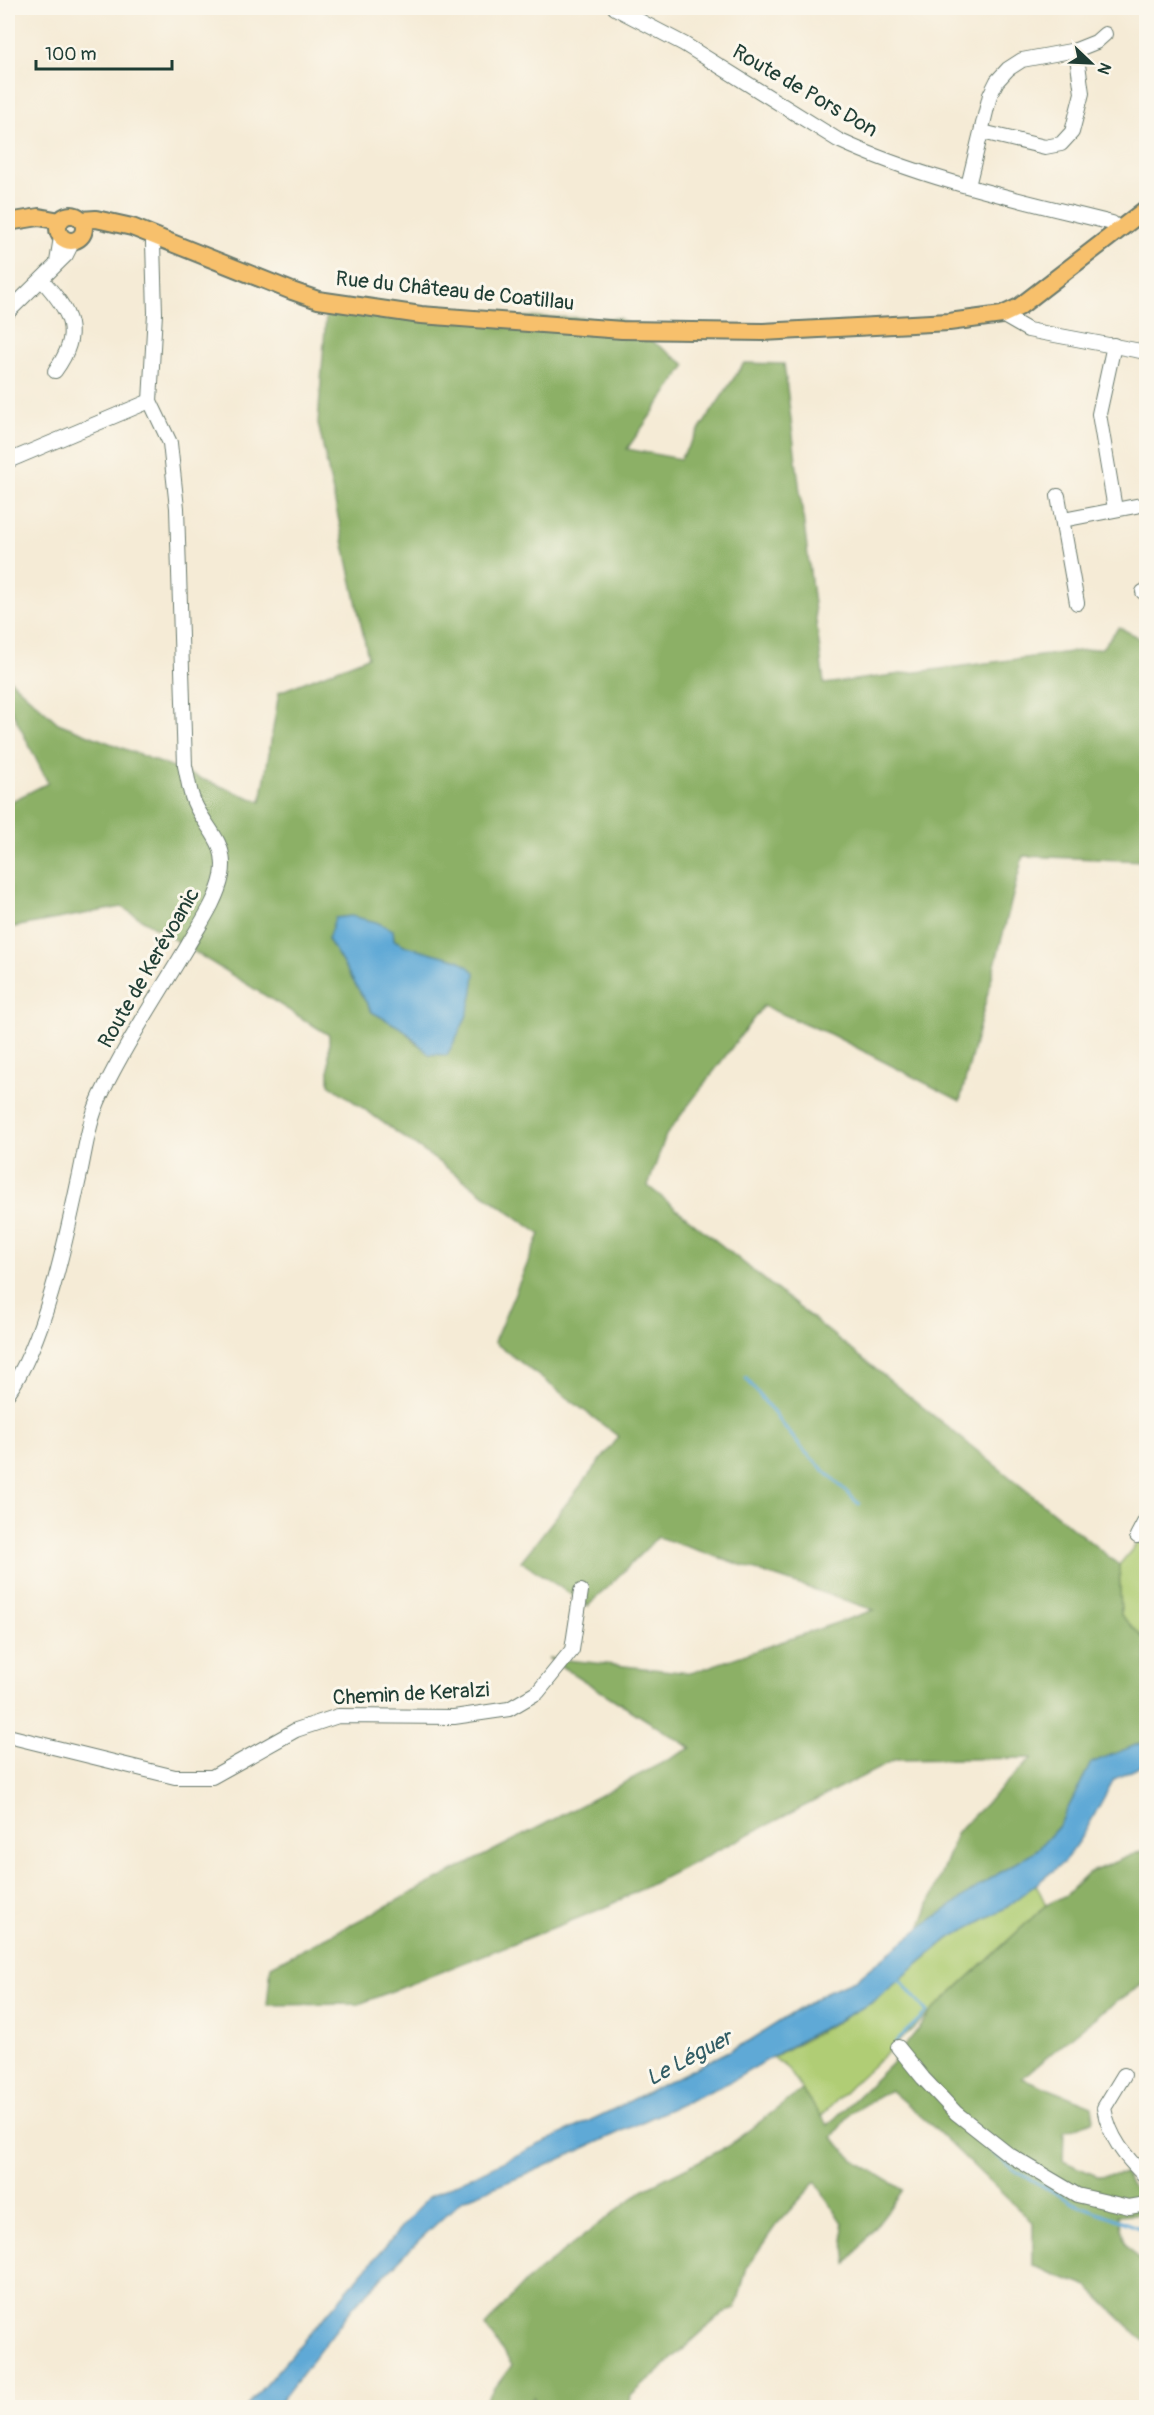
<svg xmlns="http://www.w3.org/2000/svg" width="1154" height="2415" font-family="Pangolin,sans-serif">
	<rect width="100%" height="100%" fill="#fbf7ec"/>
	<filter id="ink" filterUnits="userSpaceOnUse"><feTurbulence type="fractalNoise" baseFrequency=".0167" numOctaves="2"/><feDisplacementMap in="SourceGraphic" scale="12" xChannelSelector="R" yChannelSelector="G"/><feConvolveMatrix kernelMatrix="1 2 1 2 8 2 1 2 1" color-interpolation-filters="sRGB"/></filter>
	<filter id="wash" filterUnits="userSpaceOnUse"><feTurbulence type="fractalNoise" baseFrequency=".008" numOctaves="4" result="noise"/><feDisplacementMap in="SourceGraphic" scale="24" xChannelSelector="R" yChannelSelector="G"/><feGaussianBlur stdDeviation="1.35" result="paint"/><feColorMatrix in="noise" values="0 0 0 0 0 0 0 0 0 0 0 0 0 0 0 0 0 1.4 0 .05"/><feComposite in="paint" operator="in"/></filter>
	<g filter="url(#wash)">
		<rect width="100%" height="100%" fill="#f5ebd6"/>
		<g fill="#b0cd74" stroke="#688554" stroke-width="1.5">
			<polygon points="1145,1534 1146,1534 1146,1641 1121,1615 1119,1565"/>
			<polygon points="1036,1884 1046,1905 852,2085 820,2117 789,2070 773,2057 873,2002 950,1938 1007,1907"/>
		</g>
		<g fill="#8cb066" stroke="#56764d" stroke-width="1.5" fill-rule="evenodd">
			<path d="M326 315 619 318 686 365 627 449 680 459 744 363 784 364 824 684 1102 648 1119 627 1146 642V861L1023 856 960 1101 830 1034 763 1006 666 1135 648 1186 1119 1565 1121 1615 1146 1641V1741L1091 1763 1059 1826 1038 1849 985 1882 920 1928 957 1832 1032 1758 895 1760 606 1907 359 2004 267 2005 271 1966 691 1748 548 1658 691 1673 874 1610 658 1537 588 1606 521 1561 619 1437 494 1342 540 1234 329 1084V1035L122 907 8 928V803L48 783 8 703V678L58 723 261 802 279 692 368 657 318 423ZM393 930 394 940 406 946 417 1045 403 1029 372 1012 328 939Z"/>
			<path d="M1146 1849V1982C1102 2010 1062 2044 1022 2078L1092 2106 1094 2120 1064 2132 1063 2161 1097 2176 1125 2174 1146 2207V2213L1118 2215 1126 2246 1146 2267V2343L1088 2287 1033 2266V2223L931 2125 890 2090 851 2113 832 2137 854 2160 903 2190 847 2264 842 2223 816 2182 776 2225 747 2267 736 2308 723 2313 631 2396 629 2407H536L534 2397 525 2407 480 2408 512 2365 485 2326 526 2281 644 2189 725 2148 802 2090 828 2125 891 2064 932 2011 1046 1905 1066 1895 1089 1873Z"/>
		</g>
		<g fill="#5ea9d6" stroke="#3e7385" stroke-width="1.5">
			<path d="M351 916 376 922 393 930 394 940 406 946 459 960 475 972C473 1008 464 1024 447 1055L429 1054 403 1029 372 1012 328 939 335 918Z"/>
			<polygon points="1146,1741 1146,1764 1114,1779 1086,1830 1064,1862 1007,1907 948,1939 873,2002 806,2037 730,2082 525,2175 462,2200 419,2240 354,2306 276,2407 246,2407 428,2197 610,2111 749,2041 826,1992 855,1980 920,1928 985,1882 1038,1849 1059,1826 1091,1763"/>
		</g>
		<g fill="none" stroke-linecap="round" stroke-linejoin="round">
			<g stroke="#5ea9d6" stroke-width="3">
				<polyline points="746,1378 803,1450 859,1504"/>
				<polyline points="895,2042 927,2012 897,1977"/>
				<polyline points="976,2137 1012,2169 1075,2204 1143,2229 1146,2235"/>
			</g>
		</g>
	</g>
	<g filter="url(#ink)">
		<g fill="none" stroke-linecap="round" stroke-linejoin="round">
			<g stroke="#6a7a6d" stroke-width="16">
				<g id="minor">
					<path d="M615 8 684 44 838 140C924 180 1020 200 1112 223L1119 229"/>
					<polyline points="982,132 1045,147 1061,144 1072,132 1082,93 1076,50"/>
					<polyline points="968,186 990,95 997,81 1008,69 1022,60 1076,50 1096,42 1105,34"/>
					<polyline points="57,262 61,237"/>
					<path d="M42 280C71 312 83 333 55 371"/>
					<polyline points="8,312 66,255 73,241"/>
					<polyline points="1002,315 1028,330 1146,352"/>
					<polyline points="1114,345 1099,414 1115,509"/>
					<polyline points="8,461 150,401"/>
					<polyline points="1058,496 1077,603"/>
					<polyline points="1063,520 1146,504"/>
					<polyline points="1143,592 1146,593"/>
					<path d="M8 1393C44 1343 65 1244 78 1183 85 1153 88 1122 101 1095 126 1043 159 994 188 945 200 924 217 901 222 876 228 841 206 830 194 802 189 791 188 778 185 766L177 508 170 443 150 401 155 313 153 243 155 235"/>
					<polyline points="1137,1536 1146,1519"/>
					<polyline points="8,1736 175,1777 212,1777 296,1730 338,1716 454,1717 509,1709 538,1692 572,1650 581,1591"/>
					<polyline points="898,2047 923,2078 956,2113 1008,2154 1077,2195 1129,2207 1146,2204"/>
					<path d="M1124 2075 1104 2108C1109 2137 1125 2157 1146 2177"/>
				</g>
			</g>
			<g stroke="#6a7a6d" stroke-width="20">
				<g id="major">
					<circle cx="71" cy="228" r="13"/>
					<polyline points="81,220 96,219 132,227 292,291 318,300 421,315 622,330 763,332 949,322 1002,315 1019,307 1146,209"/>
					<polyline points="8,222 39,217 60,221"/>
				</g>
			</g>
			<use href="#minor" stroke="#fff" stroke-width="14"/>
			<use href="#major" stroke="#f7c06c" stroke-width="16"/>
		</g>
	</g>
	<g text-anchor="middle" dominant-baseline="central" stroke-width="6" stroke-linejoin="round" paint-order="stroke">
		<g font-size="21" fill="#1f3d34" stroke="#fbf7ec">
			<text transform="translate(805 91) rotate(30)">Route de Pors Don</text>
			<text transform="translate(455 291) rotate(6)">Rue du Château de Coatillau</text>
			<text transform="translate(149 968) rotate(-60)">Route de Kerévoanic</text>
			<text transform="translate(411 1694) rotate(-3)">Chemin de Keralzi</text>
		</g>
		<g font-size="22" font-style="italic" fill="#325d65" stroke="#fbf7ec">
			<text transform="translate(689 2058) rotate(-28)">Le Léguer</text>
		</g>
	</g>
	<rect width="1154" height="2415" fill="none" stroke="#fbf7ec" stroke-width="30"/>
	<g transform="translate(1091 63) rotate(113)" stroke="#fbf7ec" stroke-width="4.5" paint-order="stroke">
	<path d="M0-4.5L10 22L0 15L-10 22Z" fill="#1f3d34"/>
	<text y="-9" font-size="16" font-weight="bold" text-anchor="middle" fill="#1f3d34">N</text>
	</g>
	<path d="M36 60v9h136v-9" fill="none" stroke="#1f3d34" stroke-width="3"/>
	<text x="45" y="60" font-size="18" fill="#1f3d34" stroke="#fbf7ec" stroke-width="4.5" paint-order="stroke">100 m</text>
</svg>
